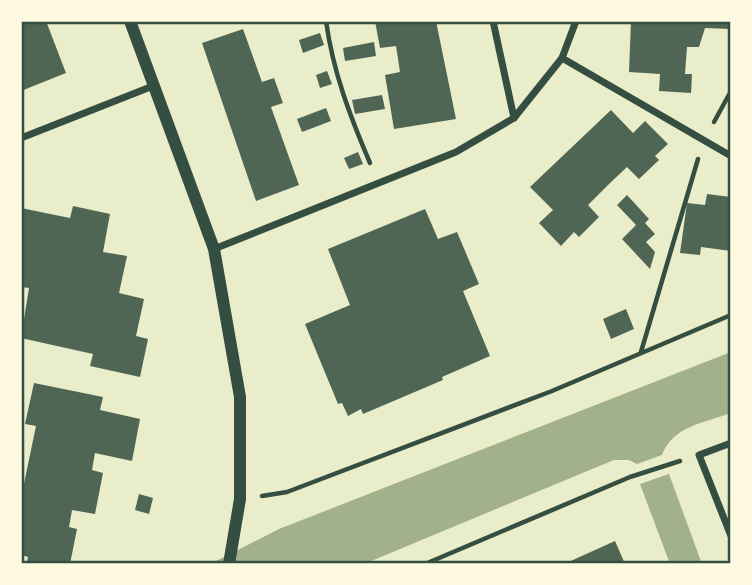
<svg xmlns="http://www.w3.org/2000/svg" width="752" height="585" font-family="Bitter,serif">
	<rect width="100%" height="100%" fill="#e9edc9"/>
	<g fill="#a3b18a">
		<path d="M731 352V413C704 423 673 426 662 455L637 464 629 460H614L364 564H210L279 529Z"/>
		<polygon points="669,474 702,564 670,564 640,484"/>
	</g>
	<g fill="#4f6655">
		<polygon points="21,21 46,21 66,73 21,91"/>
		<polygon points="375,21 436,21 456,119 394,129 385,75 400,72 396,46 380,48"/>
		<polygon points="631,21 731,21 731,29 705,28 699,47 687,47 685,74 692,74 691,93 659,91 660,74 629,72"/>
		<polygon points="243,29 262,82 274,78 283,103 271,107 299,185 256,201 202,43"/>
		<polygon points="320,33 324,45 303,53 299,40"/>
		<polygon points="374,42 376,56 345,61 343,48"/>
		<polygon points="327,71 332,84 320,88 316,75"/>
		<polygon points="382,95 385,109 355,114 352,100"/>
		<polygon points="326,108 331,121 302,132 297,119"/>
		<polygon points="611,110 633,133 645,121 668,144 655,156 659,160 639,179 627,167 608,185 588,205 599,217 579,237 574,232 561,246 539,223 553,210 530,187"/>
		<polygon points="358,152 363,164 349,169 344,158"/>
		<polygon points="707,194 731,197 731,251 701,247 700,255 680,253 687,203 705,205"/>
		<polygon points="627,195 649,219 645,223 655,234 646,242 655,252 650,269 622,239 636,225 617,205"/>
		<polygon points="73,206 110,214 103,252 127,256 119,293 144,299 136,336 148,339 140,377 90,366 93,354 21,338 29,288 21,287 21,208 70,218"/>
		<polygon points="425,209 438,239 457,232 479,284 463,291 490,356 442,377 443,380 363,414 361,409 348,416 342,403 338,404 305,324 350,305 328,249"/>
		<polygon points="626,309 634,329 611,339 603,319"/>
		<polygon points="34,383 103,397 100,410 140,419 132,461 95,453 92,470 103,473 95,514 72,510 69,527 77,529 70,564 38,564 27,562 28,557 21,555 21,498 36,426 25,424"/>
		<polygon points="139,494 153,498 149,514 135,510"/>
		<polygon points="615,541 625,564 564,564"/>
	</g>
	<g fill="none" stroke-linecap="round" stroke-linejoin="round">
		<g stroke="#344e41" stroke-width="4.5">
			<path d="M326 21C333 72 350 116 370 163"/>
			<polyline points="714,122 731,91"/>
			<polyline points="641,352 698,159"/>
			<polyline points="262,496 287,492 552,391 731,315"/>
			<polyline points="425,564 630,477 680,461"/>
		</g>
		<g stroke="#344e41" stroke-width="7">
			<polyline points="493,21 514,118"/>
			<polyline points="562,58 731,156"/>
			<polyline points="21,138 153,86"/>
			<polyline points="214,249 456,152 514,118 562,58 576,21"/>
			<polyline points="731,443 699,455 731,536"/>
		</g>
		<polyline stroke="#344e41" stroke-width="12" points="130,21 214,249 240,397 240,499 229,564"/>
	</g>
	<rect width="752" height="585" fill="none" stroke="#fefae0" stroke-width="46"/>
	<rect x="23" y="23" width="706" height="539" fill="none" stroke="#344e41" stroke-width="2.5"/>
</svg>
